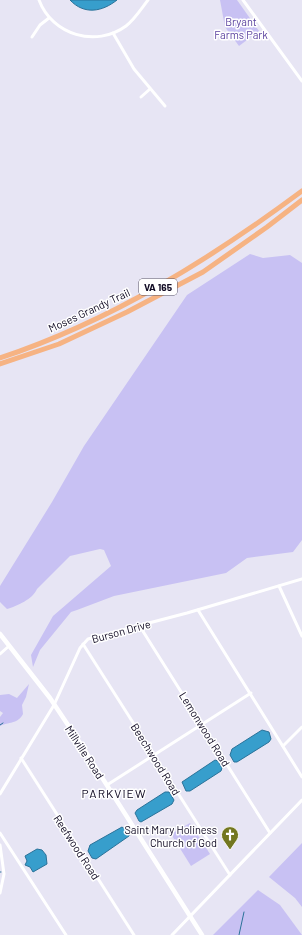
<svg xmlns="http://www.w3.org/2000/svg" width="302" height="935" font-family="Barlow,sans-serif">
	<rect width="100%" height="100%" fill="#e7e5f4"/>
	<g fill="#c8c1f3">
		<polygon points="220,0 237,0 259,31 239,46 225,27"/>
		<path d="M250 254 263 258 290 255 302 263V540L293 552 247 558 226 573 114 596 77 610 71 612 40 650 33 667 31 655 53 616 111 566 104 550 100 549 70 556 37 589C33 599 17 606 7 609L0 602V586L52 502 84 446 187 295Z"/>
		<path d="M29 684 26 697 22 705 23 714C18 724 8 722 0 726V717L3 713 0 711V695L9 694 17 698Z"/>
		<polygon points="190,823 210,854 191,866 171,834"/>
		<polygon points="302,843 302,907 295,898 269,877"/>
		<polygon points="258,890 280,905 302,935 213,935"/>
	</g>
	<g fill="#379ecc" stroke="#2b7299">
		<path d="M70 0H117C102 12 84 15 70 0Z"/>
		<polygon points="262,730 269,732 271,739 269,742 237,762 234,762 230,755 232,749"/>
		<polygon points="215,760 218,761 222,768 221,771 190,791 186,791 182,782"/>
		<polygon points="165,792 169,792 174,800 172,804 141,822 139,821 135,813 137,810"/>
		<polygon points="122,827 129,832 129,836 96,859 92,858 88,851 90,845"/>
		<polygon points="37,849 42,850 46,855 47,864 33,872 30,867 25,865 27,861 25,856"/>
	</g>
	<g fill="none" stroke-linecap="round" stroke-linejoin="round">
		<g stroke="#2b7299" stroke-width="1">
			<polyline points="0,725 3,723"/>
			<polyline points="0,872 1,872"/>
			<polyline points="239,935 244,912"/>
		</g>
		<g stroke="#fff" stroke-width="3">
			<path d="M39 0C52 35 96 48 126 26 135 19 141 9 148 0"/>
			<polyline points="243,0 302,81"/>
			<polyline points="113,33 134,69 165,106"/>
			<polyline points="32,37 40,25 49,18"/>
			<polyline points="141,97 150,89"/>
			<polyline points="279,586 302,636"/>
			<polyline points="198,610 302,777"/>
			<polyline points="139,625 270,833"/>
			<polyline points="83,644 230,875"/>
			<polyline points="0,654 9,646"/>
			<polyline points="283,746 302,727"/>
			<polyline points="21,758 134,935"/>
			<polyline points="107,785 251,693"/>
			<polyline points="0,794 54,705 80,648 88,639 187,613 302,579"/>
			<polyline points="0,833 66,935"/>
			<polyline points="0,845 4,874 0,893"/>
			<polyline points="172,935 302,800"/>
		</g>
		<polyline stroke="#fff" stroke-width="4.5" points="0,634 50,698 82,746 202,935"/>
		<g stroke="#f6b383" stroke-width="5">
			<path d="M0 358C111 321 209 260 302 191"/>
			<polyline points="0,364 59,344 127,312 203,272 267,227 302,200"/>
		</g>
	</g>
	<defs>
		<g id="church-pin" transform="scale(0.9)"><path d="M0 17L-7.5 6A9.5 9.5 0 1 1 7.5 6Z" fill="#73771f" stroke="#fff"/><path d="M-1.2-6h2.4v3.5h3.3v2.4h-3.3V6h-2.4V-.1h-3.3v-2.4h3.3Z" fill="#fff"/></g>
	</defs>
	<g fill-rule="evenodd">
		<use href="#church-pin" x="230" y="835"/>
	</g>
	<g text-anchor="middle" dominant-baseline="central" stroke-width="3" stroke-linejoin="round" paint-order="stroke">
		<rect fill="#fff" stroke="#585465" stroke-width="1" x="139" y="279" width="38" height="16" rx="3"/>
		<g font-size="10" font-weight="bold" fill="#100a23">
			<text x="158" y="287">VA 165</text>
		</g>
		<g font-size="11" fill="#5b429f" stroke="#fff">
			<text x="241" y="21">Bryant<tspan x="241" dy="13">Farms Park</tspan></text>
		</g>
		<g font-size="11" fill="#100a23" stroke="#fff">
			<text transform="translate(89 310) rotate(-25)">Moses Grandy Trail</text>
			<text transform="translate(121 631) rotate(-15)">Burson Drive</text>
			<text transform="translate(205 729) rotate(58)">Lemonwood Road</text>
			<text transform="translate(85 752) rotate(57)">Millville Road</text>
			<text transform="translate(156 759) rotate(58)">Beechwood Road</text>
			<text transform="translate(77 847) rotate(57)">Reefwood Road</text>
		</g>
		<g font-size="11" fill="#100a23" stroke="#fff" text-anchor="end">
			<text x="217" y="829">Saint Mary Holiness<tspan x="217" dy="13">Church of God</tspan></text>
		</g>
		<g font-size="12" letter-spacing="1" fill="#100a23" stroke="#fff">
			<text x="114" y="793">PARKVIEW</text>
		</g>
	</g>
</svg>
